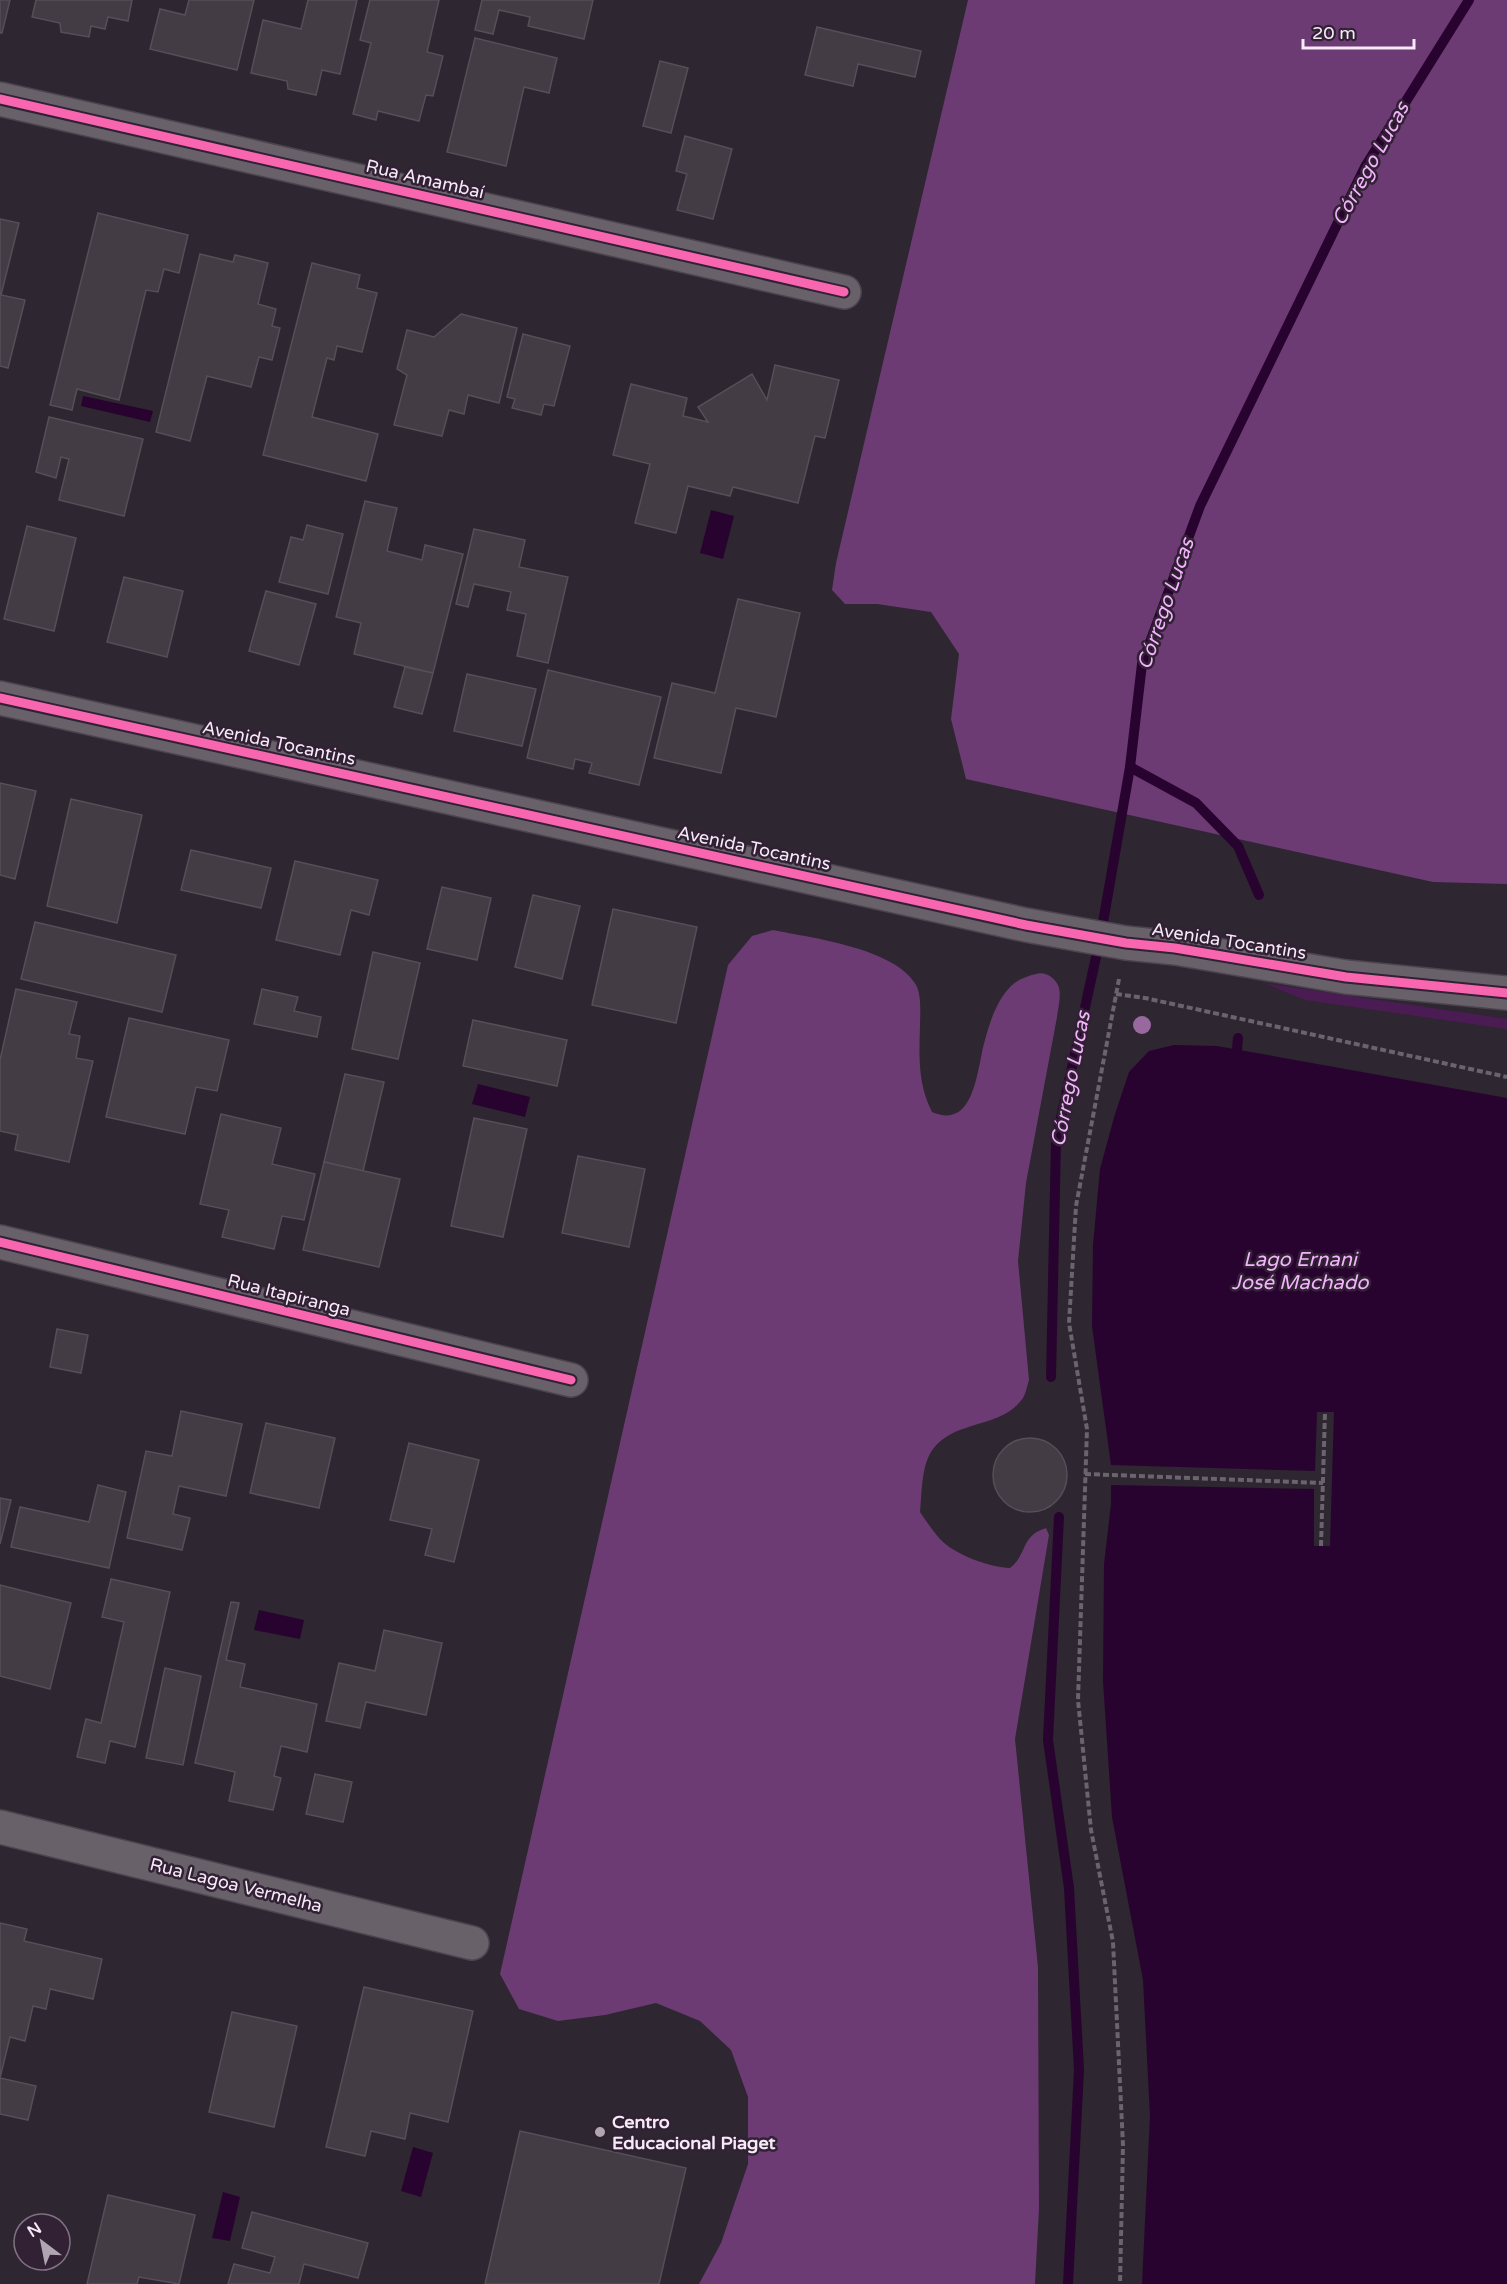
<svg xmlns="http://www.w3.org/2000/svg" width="1507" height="2284" font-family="'Varela Round',sans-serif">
	<rect width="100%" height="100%" fill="#2e2630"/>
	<polygon fill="#4b1c53" points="1264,983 1507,1019 1507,1029 1305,1000"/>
	<g fill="#6c3b74">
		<polygon points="968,0 1507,0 1507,884 1433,882 966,779 951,719 959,654 931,612 877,604 845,604 832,590 836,563"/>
		<path d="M773 930C812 938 895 948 916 985 922 996 920 1015 920 1027 919 1057 918 1085 932 1112 976 1131 977 1066 985 1040 990 1021 997 1000 1011 986 1017 980 1027 976 1036 974 1045 971 1054 977 1058 985 1062 994 1058 1008 1057 1017L1026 1183 1018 1261 1029 1380C1027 1386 1026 1393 1023 1398 1002 1429 955 1419 933 1449 921 1465 922 1493 920 1512 926 1521 933 1531 940 1539 953 1554 991 1568 1010 1568 1028 1554 1020 1536 1046 1528L1049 1535 1015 1739 1038 1967 1039 2208 1035 2284H699L721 2243 748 2164V2097L731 2050 700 2021 656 2003 605 2015 558 2021 519 2009 500 1974 728 965 752 936Z"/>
	</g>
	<g fill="#29032f">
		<polygon points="83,396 153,411 150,422 81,406"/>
		<polygon points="711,510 734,516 723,559 700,553"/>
		<polygon points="1174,1045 1217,1046 1507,1098 1507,2284 1142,2284 1150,2116 1143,1980 1112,1817 1103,1681 1104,1564 1111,1504 1111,1465 1092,1326 1093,1245 1100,1169 1115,1114 1129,1072 1149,1051"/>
		<polygon points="478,1084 530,1097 525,1117 472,1104"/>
		<polygon points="259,1610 304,1620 300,1639 254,1630"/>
		<polygon points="413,2147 433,2153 421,2197 401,2191"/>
		<polygon points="223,2192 240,2197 230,2241 212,2238"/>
	</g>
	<polygon fill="#2e2630" points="1317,1412 1334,1412 1330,1546 1314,1546 1314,1489 1111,1485 1111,1465 1315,1471"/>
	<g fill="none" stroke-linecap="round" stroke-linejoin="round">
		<g stroke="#29032f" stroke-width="10">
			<polyline points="1130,767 1196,803 1238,846 1259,895"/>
			<polyline points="1237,1050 1238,1038"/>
			<polyline points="1051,1377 1056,1141 1101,934 1130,767 1142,664 1200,506 1365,167 1469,0"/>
			<polyline points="1059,1517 1048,1740 1069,1888 1079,2070 1068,2284"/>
		</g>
	</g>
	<g fill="#433c45" stroke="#564e58" stroke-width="1.5">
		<polygon points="0,0 10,0 2,33 0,33"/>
		<polygon points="36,0 132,0 128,21 108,17 105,29 91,26 89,37 61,32 60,23 32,17"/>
		<polygon points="189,0 254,0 237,70 150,49 160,9 185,15"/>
		<polygon points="308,0 357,0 340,74 322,70 316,95 288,89 287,81 251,73 263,20 301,29"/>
		<polygon points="370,0 439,0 427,52 443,56 433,96 426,95 419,121 378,111 376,120 353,114 371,43 360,40"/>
		<polygon points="482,0 593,0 584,39 528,26 530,17 499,10 493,34 475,30"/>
		<polygon points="817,27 921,51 915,77 858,64 853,86 805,75"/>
		<polygon points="475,38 557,58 549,93 524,87 506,166 447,152"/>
		<polygon points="660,61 688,68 671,133 643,126"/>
		<polygon points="685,136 732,149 713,219 677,210 687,174 676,171"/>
		<polygon points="98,213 188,235 179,273 164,269 158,292 146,290 119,400 77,389 72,410 50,405"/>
		<polygon points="0,219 19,223 1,295 25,300 8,368 0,366"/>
		<polygon points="200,254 233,262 235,255 268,263 258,304 276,309 272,326 280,328 272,360 259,357 251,387 207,376 190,441 156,432"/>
		<polygon points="312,263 360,275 357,288 377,293 362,352 337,346 334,360 327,358 312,417 378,434 366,481 263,455"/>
		<polygon points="461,314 517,328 499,403 468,395 464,414 449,410 442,436 394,425 407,375 397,369 407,330 434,337"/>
		<polygon points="523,334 570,346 554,406 544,404 541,415 512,408 515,399 507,397"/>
		<polygon points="775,365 839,380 825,438 815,436 798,503 733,487 730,496 688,486 676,533 635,523 650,464 613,455 631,384 687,398 683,416 708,422 698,407 752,374 767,400"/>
		<polygon points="49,417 143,439 124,516 59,500 69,459 61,457 56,478 36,472"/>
		<polygon points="365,501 397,508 387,551 422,560 425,545 463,554 433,673 354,654 361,623 336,617"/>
		<polygon points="307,525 343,534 328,594 279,582 291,537 303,540"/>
		<polygon points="27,526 76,538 54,631 4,619"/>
		<polygon points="474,529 525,540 519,567 568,577 548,663 517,656 526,614 507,610 511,592 474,584 468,607 456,604"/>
		<polygon points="124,577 183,591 167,657 107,642"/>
		<polygon points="266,591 316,604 299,665 249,651"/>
		<polygon points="738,599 800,613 776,717 736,708 721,773 654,758 672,683 715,693"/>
		<polygon points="405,667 433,673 422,714 394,707"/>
		<polygon points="548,670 661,697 639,785 589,773 592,763 575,759 573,769 527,758"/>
		<polygon points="467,674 536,689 522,746 454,731"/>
		<polygon points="0,783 36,791 15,879 0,875"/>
		<polygon points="71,799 142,815 117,923 47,906"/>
		<polygon points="191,850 271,868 261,908 181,890"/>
		<polygon points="295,861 378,880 369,915 351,910 340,955 276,940"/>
		<polygon points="442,887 491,898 477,960 427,949"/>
		<polygon points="533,895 580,906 562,979 515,967"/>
		<polygon points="613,909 697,927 676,1023 592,1005"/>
		<polygon points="35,922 176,955 162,1012 21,979"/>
		<polygon points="373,952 420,963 398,1059 352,1049"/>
		<polygon points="16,989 77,1002 69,1034 80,1036 76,1058 93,1061 69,1162 15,1150 18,1135 0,1131 0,1060"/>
		<polygon points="262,989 298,997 294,1011 321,1017 317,1037 254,1024"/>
		<polygon points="129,1018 229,1040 217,1091 196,1087 185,1134 106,1117"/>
		<polygon points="473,1020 567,1040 557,1086 463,1066"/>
		<polygon points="345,1074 384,1082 363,1171 324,1162"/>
		<polygon points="221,1114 281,1128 272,1164 315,1174 304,1220 282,1216 274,1249 222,1237 229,1210 200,1204"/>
		<polygon points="474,1118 527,1129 503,1237 451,1226"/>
		<polygon points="578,1156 645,1169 629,1247 562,1233"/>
		<polygon points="324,1162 400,1179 379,1267 303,1250"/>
		<polygon points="57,1329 88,1335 81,1373 50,1367"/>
		<polygon points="181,1411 242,1424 226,1496 179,1486 173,1514 190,1518 182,1550 127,1538 146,1451 172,1456"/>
		<polygon points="266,1423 335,1438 319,1508 250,1493"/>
		<circle cx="1030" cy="1475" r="37"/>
		<polygon points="409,1443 479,1460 454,1562 425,1555 432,1529 390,1520"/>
		<polygon points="98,1485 126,1492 109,1568 11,1547 20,1507 89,1522"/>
		<polygon points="0,1498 11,1500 0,1544"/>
		<polygon points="111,1579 170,1592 135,1747 110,1741 105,1763 77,1757 86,1719 101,1723 124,1622 102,1617"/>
		<polygon points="0,1585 71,1603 50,1689 0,1676"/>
		<polygon points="231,1602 239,1603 226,1660 245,1664 240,1687 317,1704 307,1752 281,1746 274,1776 281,1778 273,1810 229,1801 235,1772 195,1763"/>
		<polygon points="384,1630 442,1643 426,1715 366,1702 360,1728 326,1721 339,1663 375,1671"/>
		<polygon points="165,1668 201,1676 183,1765 146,1758"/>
		<polygon points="315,1774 352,1782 343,1822 306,1814"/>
		<polygon points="0,1923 27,1929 24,1941 102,1959 93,1999 50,1989 46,2009 33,2006 25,2041 10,2037 0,2078"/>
		<polygon points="364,1987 473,2011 448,2122 410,2113 405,2139 371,2131 365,2156 326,2147"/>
		<polygon points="232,2012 297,2026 274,2127 209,2112"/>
		<polygon points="0,2078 36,2086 28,2120 0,2114"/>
		<polygon points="520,2131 686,2168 659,2284 485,2284"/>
		<polygon points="108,2195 195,2215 179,2284 139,2277 137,2284 87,2284"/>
		<polygon points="252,2212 368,2243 358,2278 304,2264 299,2284 228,2284 234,2264 270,2273 275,2257 242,2248"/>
	</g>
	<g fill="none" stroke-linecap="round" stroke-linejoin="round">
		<g stroke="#4b434d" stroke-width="36">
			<g id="minor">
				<polyline points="0,99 844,292"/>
				<polyline points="0,1242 571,1380"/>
				<polyline points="0,1827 472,1943"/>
			</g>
		</g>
		<g stroke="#4b434d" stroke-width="36">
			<polyline id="tertiary" points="0,698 1026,925 1126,943 1175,948 1346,977 1507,993"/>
		</g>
		<g stroke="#6a646c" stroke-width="4" stroke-dasharray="6 3" stroke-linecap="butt">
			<polyline points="1119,979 1076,1206 1069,1323 1087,1429 1078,1700 1091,1830 1113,1942 1123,2145 1120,2284"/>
			<polyline points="1116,994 1145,998 1507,1077"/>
			<polyline points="1085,1474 1323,1483"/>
			<polyline points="1321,1546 1325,1412"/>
		</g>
		<use href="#minor" stroke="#68616a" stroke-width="33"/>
		<use href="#tertiary" stroke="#68616a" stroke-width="33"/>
		<g stroke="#322135" stroke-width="13">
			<g id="cycleway">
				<polyline points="0,99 844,292"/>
				<polyline points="0,698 1026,925 1126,943 1175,948 1346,977 1507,993"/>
				<polyline points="0,1242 571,1380"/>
			</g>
		</g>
		<use href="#cycleway" stroke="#f766af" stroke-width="9"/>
	</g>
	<circle fill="#97699f" cx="1142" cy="1025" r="9"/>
	<circle fill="#b0a5b1" stroke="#322135" stroke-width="2" cx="600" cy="2132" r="6"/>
	<g text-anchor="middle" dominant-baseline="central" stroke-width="5" stroke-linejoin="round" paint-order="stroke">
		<g font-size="18" fill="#f6eaf7" stroke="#322135">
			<text transform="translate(425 179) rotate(13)">Rua Amambaí</text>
			<text transform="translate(279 743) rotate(12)">Avenida Tocantins</text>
			<text transform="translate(754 848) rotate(12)">Avenida Tocantins</text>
			<text transform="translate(1229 941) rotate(9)">Avenida Tocantins</text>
			<text transform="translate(289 1295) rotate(14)">Rua Itapiranga</text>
			<text transform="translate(236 1885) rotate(14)">Rua Lagoa Vermelha</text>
		</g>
		<g font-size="18" font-weight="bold" fill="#f6eaf7" stroke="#322135" text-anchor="start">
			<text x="612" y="2122">Centro<tspan x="612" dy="21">Educacional Piaget</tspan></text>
		</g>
		<g font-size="20" font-style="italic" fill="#f3b4fd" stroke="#322135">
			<text transform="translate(1371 164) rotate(-61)">Córrego Lucas</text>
			<text transform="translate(1166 604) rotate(-71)">Córrego Lucas</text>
			<text transform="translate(1071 1079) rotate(-79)">Córrego Lucas</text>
			<text x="1300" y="1260">Lago Ernani<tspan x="1300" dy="23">José Machado</tspan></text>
		</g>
	</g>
	<g transform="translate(42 2242) rotate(328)"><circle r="28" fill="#322135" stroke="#807183" stroke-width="1.5"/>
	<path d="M0-4.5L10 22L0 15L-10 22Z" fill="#b0a5b1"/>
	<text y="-9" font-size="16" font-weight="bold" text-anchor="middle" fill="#f6eaf7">N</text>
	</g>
	<path d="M1303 39v9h111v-9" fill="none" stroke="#f6eaf7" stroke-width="3"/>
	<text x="1312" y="39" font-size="18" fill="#f6eaf7" stroke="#322135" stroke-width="4.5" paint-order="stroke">20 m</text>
</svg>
